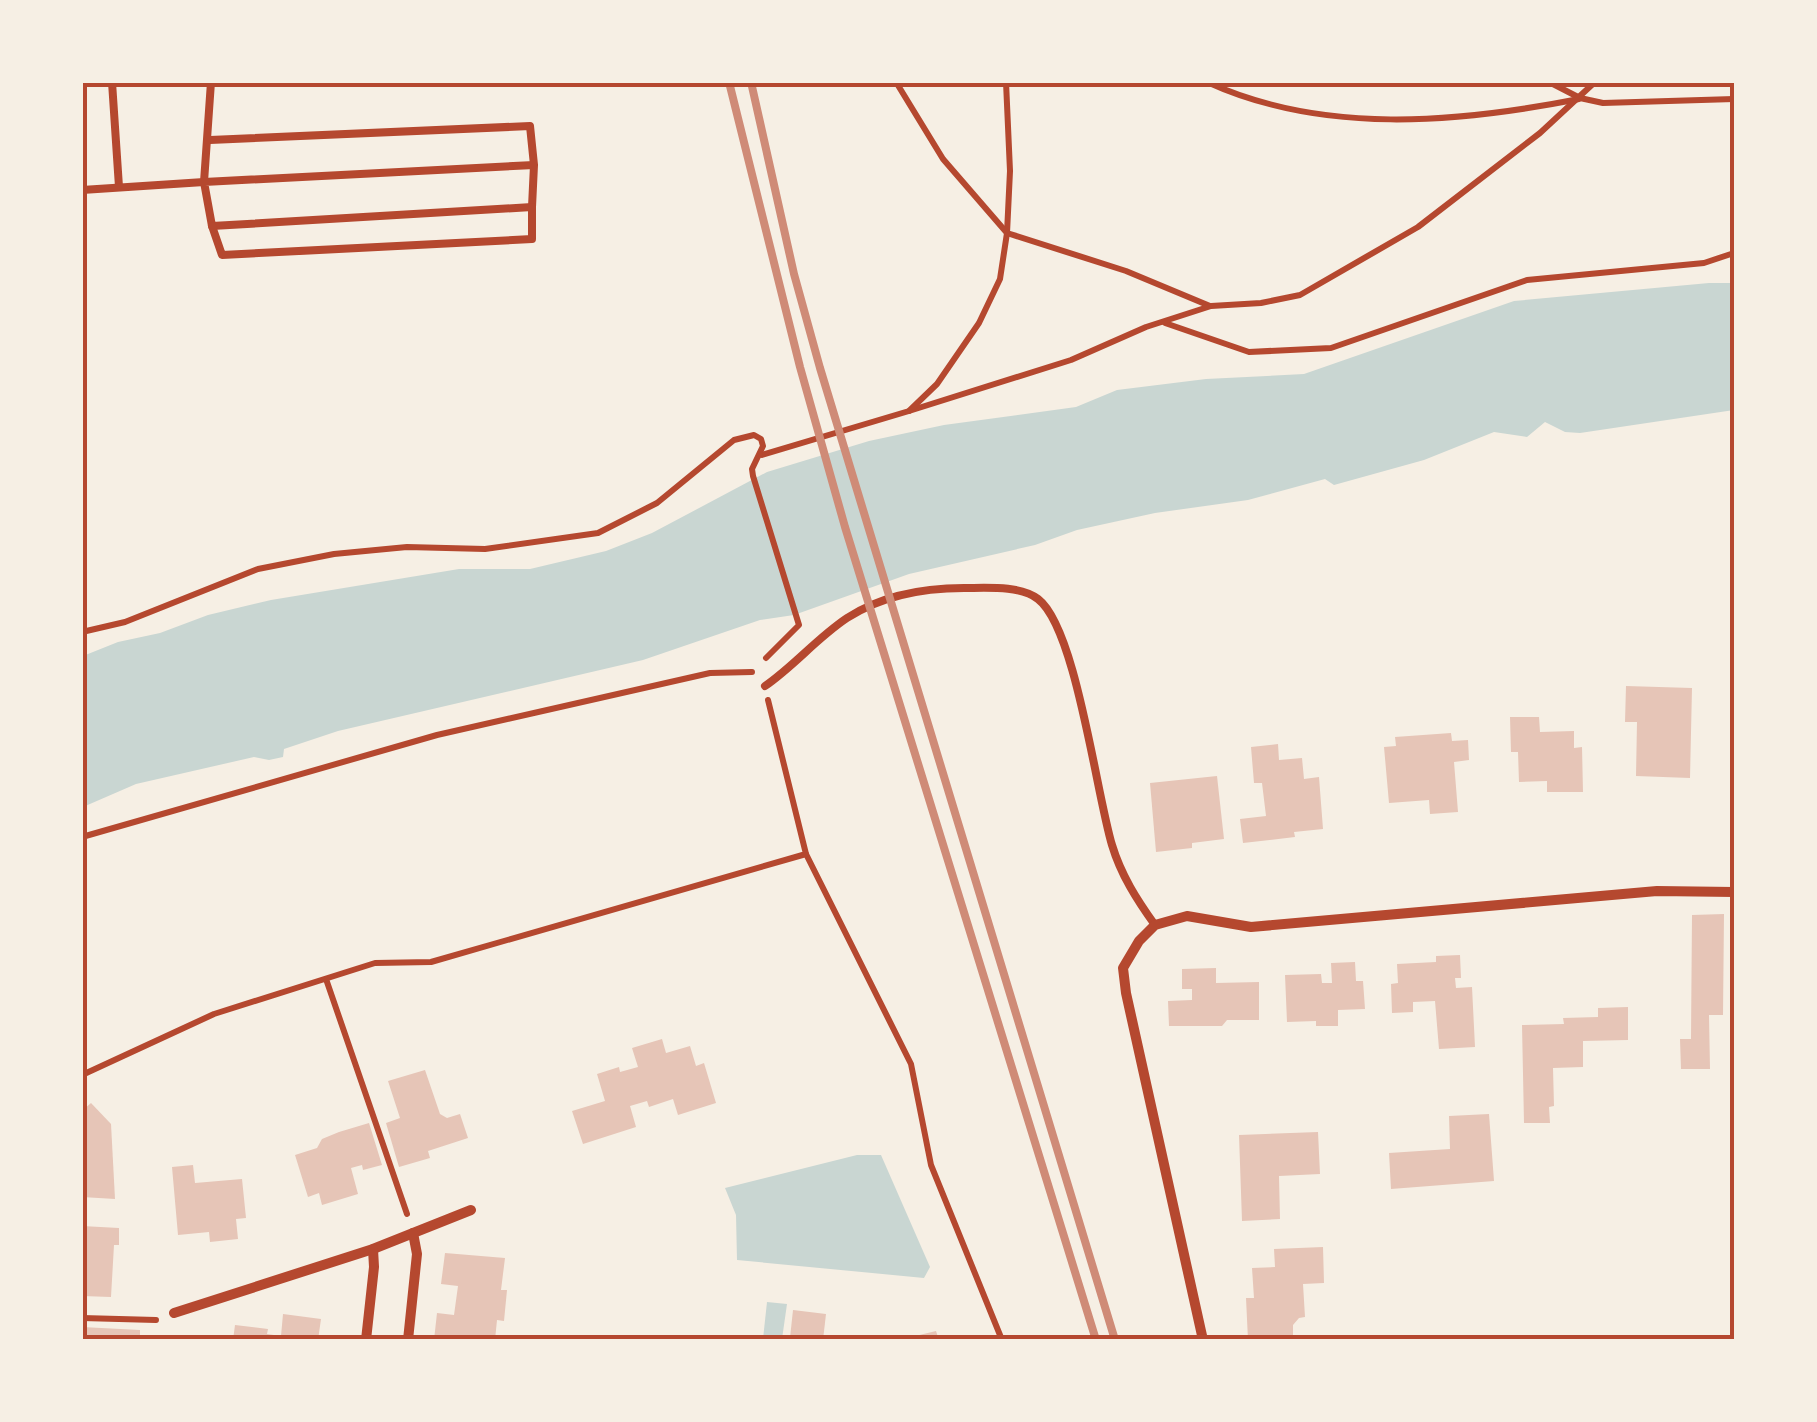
<svg xmlns="http://www.w3.org/2000/svg" width="1817" height="1422" font-family="Arial,sans-serif">
	<rect width="100%" height="100%" fill="#f6efe4"/>
	<g fill="#c9d6d2">
		<polygon points="1709,283 1734,283 1734,410 1580,433 1565,432 1545,422 1527,437 1494,432 1424,460 1334,485 1325,479 1248,500 1155,513 1077,530 1035,545 909,574 794,615 760,620 643,660 338,731 284,749 283,757 269,760 254,757 136,784 83,807 83,656 118,642 160,633 208,615 271,600 459,569 530,569 606,551 652,533 767,472 869,441 944,425 1076,407 1117,390 1206,379 1304,374 1514,301"/>
		<polygon points="857,1155 881,1155 930,1267 924,1278 737,1260 736,1215 725,1188"/>
		<polygon points="767,1302 787,1304 782,1339 763,1339"/>
	</g>
	<g fill="#e6c5b7">
		<polygon points="1626,686 1692,688 1690,778 1636,776 1637,722 1625,722"/>
		<polygon points="1510,717 1539,717 1540,732 1574,731 1574,748 1582,747 1583,792 1547,792 1547,781 1519,782 1518,752 1511,752"/>
		<polygon points="1451,733 1452,741 1468,740 1469,760 1454,762 1458,812 1430,814 1429,800 1389,803 1384,747 1396,746 1395,737"/>
		<polygon points="1278,744 1279,760 1302,758 1304,779 1319,777 1323,829 1294,832 1295,837 1243,843 1240,819 1266,816 1262,783 1254,783 1251,747"/>
		<polygon points="1217,776 1224,839 1192,843 1192,848 1156,852 1150,783"/>
		<polygon points="1724,914 1723,1015 1709,1015 1710,1069 1681,1069 1680,1039 1691,1039 1692,915"/>
		<polygon points="1460,955 1461,978 1455,978 1456,988 1472,987 1475,1047 1439,1049 1435,1001 1413,1002 1413,1012 1392,1013 1391,984 1398,983 1397,964 1436,962 1436,956"/>
		<polygon points="1355,962 1356,981 1363,981 1365,1009 1338,1010 1338,1026 1316,1026 1316,1021 1287,1022 1285,975 1321,974 1322,983 1332,983 1331,963"/>
		<polygon points="1216,968 1216,983 1259,982 1259,1020 1227,1020 1222,1026 1169,1026 1168,1001 1192,1000 1192,989 1182,989 1182,969"/>
		<polygon points="1628,1007 1628,1040 1583,1041 1583,1067 1553,1068 1554,1106 1549,1107 1550,1123 1524,1123 1522,1025 1564,1024 1563,1018 1598,1017 1598,1008"/>
		<polygon points="662,1039 666,1053 690,1046 696,1066 704,1063 716,1103 678,1115 673,1099 649,1107 647,1101 630,1106 636,1127 583,1144 572,1111 605,1101 597,1074 619,1067 620,1072 638,1067 632,1048"/>
		<polygon points="425,1070 440,1114 447,1118 460,1114 468,1138 428,1151 430,1158 399,1167 386,1123 400,1118 388,1081"/>
		<polygon points="91,1103 111,1124 115,1199 82,1197 82,1111"/>
		<polygon points="1489,1114 1494,1181 1391,1189 1389,1153 1450,1149 1449,1116"/>
		<polygon points="369,1123 382,1165 363,1170 362,1165 351,1168 358,1194 322,1205 319,1193 308,1197 295,1155 317,1148 322,1139 339,1132"/>
		<polygon points="1318,1132 1320,1174 1279,1176 1280,1219 1242,1221 1239,1135"/>
		<polygon points="193,1165 195,1183 242,1179 246,1218 236,1219 238,1239 210,1242 209,1232 178,1235 172,1167"/>
		<polygon points="82,1226 119,1228 119,1245 114,1245 111,1297 82,1296"/>
		<polygon points="1323,1247 1324,1283 1303,1284 1305,1317 1299,1318 1293,1325 1293,1340 1248,1340 1246,1298 1254,1298 1252,1268 1275,1267 1274,1249"/>
		<polygon points="445,1253 505,1258 501,1290 507,1290 504,1321 497,1320 495,1340 434,1340 437,1313 454,1315 458,1286 441,1284"/>
		<polygon points="793,1310 826,1314 823,1340 790,1338"/>
		<polygon points="283,1314 321,1319 318,1340 233,1340 235,1325 268,1329 267,1334 281,1336"/>
		<polygon points="82,1327 140,1330 140,1340 82,1340"/>
		<polygon points="936,1331 939,1340 907,1340 907,1338"/>
	</g>
	<g fill="none" stroke-linecap="round" stroke-linejoin="round">
		<g stroke="#b5482f" stroke-width="6">
			<polyline points="1006,82 1010,171 1007,233 1126,271 1210,306"/>
			<path d="M1207 82C1323 135 1457 123 1579 99"/>
			<polyline points="1549,82 1580,98 1603,103 1734,99"/>
			<polyline points="1165,323 1249,352 1331,348 1527,280 1704,263 1734,253"/>
			<polyline points="909,411 1071,360 1146,327 1211,306 1261,303 1300,295 1418,227 1540,133 1595,82"/>
			<polyline points="762,455 909,411 937,384 979,323 1000,279 1007,233 943,159 896,82"/>
			<polyline points="82,632 125,622 258,569 334,554 407,547 485,549 598,533 657,503 734,440 754,435 761,439 763,446 752,469 753,476 799,625 766,658"/>
			<polyline points="82,837 437,735 710,673 752,672"/>
			<polyline points="806,854 911,1064 931,1165 1002,1340"/>
			<polyline points="326,979 407,1214"/>
			<polyline points="82,1075 214,1014 375,963 431,962 806,854 768,700"/>
			<polyline points="82,1318 156,1320"/>
		</g>
		<g stroke="#b5482f" stroke-width="8">
			<polyline points="112,82 119,187"/>
			<polyline points="210,140 530,126 534,165 204,182 212,226 532,207 534,165"/>
			<polyline points="82,190 204,182 211,82"/>
			<polyline points="212,226 222,255 532,239 532,207"/>
			<path d="M765 686C794 666 817 638 847 618 881 596 924 588 964 588 985 588 1020 585 1038 599 1076 628 1096 792 1112 845 1121 875 1137 900 1155 925"/>
		</g>
		<g stroke="#b5482f" stroke-width="10">
			<polyline points="174,1313 373,1249 471,1210"/>
			<polyline points="366,1340 374,1267 373,1249"/>
			<polyline points="408,1340 417,1254 413,1233"/>
			<polyline points="1203,1340 1126,993 1123,968 1139,941 1155,925 1187,916 1251,927 1657,891 1734,892"/>
		</g>
		<g stroke="#cf8b77" stroke-width="8">
			<polyline points="729,82 800,367 845,527 1096,1340"/>
			<polyline points="751,82 794,274 820,368 1115,1340"/>
		</g>
	</g>
	<rect width="1817" height="1422" fill="none" stroke="#f6efe4" stroke-width="170"/>
	<rect x="85" y="85" width="1647" height="1252" fill="none" stroke="#b5482f" stroke-width="4"/>
</svg>
